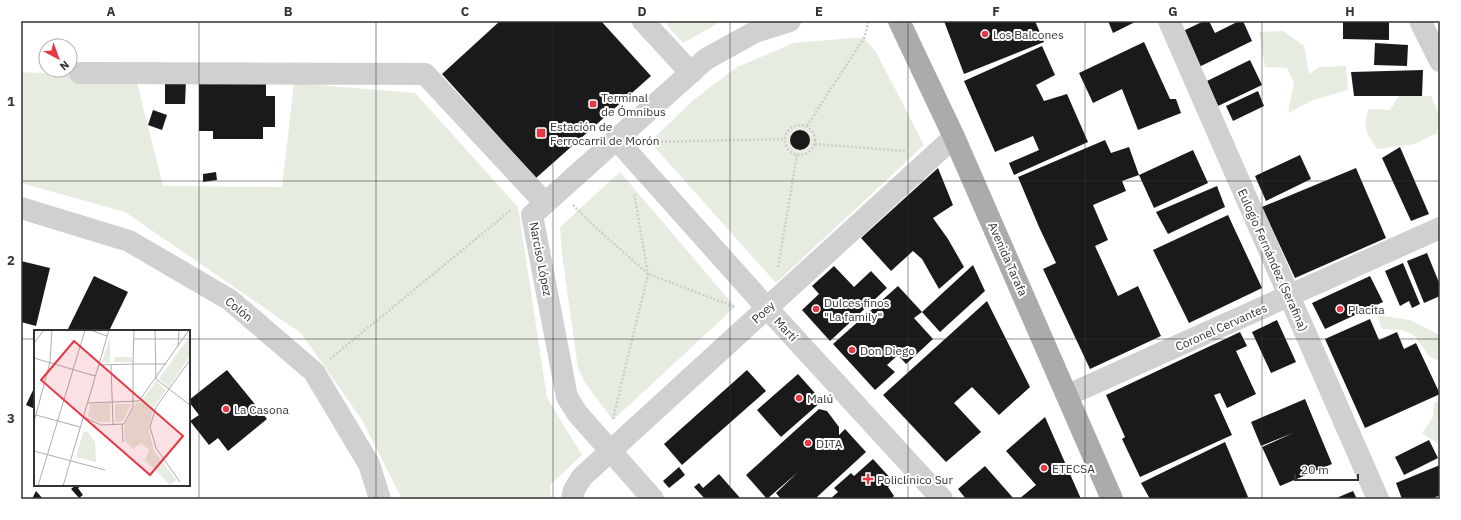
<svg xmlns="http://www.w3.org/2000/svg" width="1461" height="520" font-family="'IBM Plex Sans',sans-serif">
	<rect width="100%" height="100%" fill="#fff"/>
	<g fill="#e6ecdf">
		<polygon points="664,21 722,21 683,43"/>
		<polygon points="1283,31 1304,46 1309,74 1319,67 1346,66 1348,90 1313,100 1288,113 1294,83 1287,68 1265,67 1259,32"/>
		<polygon points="852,38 864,38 876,52 924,145 776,283 650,142 692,101 737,67 794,43"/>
		<polygon points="21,72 136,79 163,186 282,187 294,83 415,93 518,207 547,398 582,455 550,485 551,499 402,499 362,420 301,333 125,212 21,183"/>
		<path d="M1399 96H1431L1440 117 1437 133 1415 144 1377 149C1368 134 1361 127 1369 109L1390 110Z"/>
		<polygon points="620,172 735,307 613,420 585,383 578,368 562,254 560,227"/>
		<polygon points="1377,315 1410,320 1440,335 1438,351 1440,351 1440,362 1428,355 1415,336 1403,330 1382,329"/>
		<polygon points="1440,400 1440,445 1422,433 1433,417 1434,403"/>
	</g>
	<g fill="#1a1a1a">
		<polygon points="500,21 601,21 651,76 536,178 442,74"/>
		<polygon points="944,21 1035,21 1044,42 964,74"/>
		<polygon points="1108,21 1134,21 1135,22 1113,33"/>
		<polygon points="1204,21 1209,21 1215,33 1239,21 1243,21 1252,41 1199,67 1183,31"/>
		<polygon points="1343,21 1389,21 1389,40 1343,39"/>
		<polygon points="1144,42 1170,99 1176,99 1181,113 1138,130 1122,89 1093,103 1079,73"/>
		<polygon points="1375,43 1408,45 1407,66 1374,65"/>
		<polygon points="1042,46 1055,75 1036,85 1044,101 1067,94 1088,142 1014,175 1009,163 1039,150 1033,136 995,152 964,81"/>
		<polygon points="1250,60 1262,85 1218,106 1207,81"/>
		<polygon points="1423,70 1422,96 1354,96 1351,72"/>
		<polygon points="186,80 185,104 165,104 165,81"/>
		<polygon points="199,83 266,83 266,96 275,96 275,127 263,127 263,139 213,139 213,131 199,131"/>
		<polygon points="1258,91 1264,106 1233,121 1226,106"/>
		<polygon points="153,110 167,115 162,130 148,125"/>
		<circle cx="800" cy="140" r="10"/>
		<polygon points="1105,140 1111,153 1129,147 1139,175 1122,181 1126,191 1093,205 1108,240 1095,246 1118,296 1138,286 1161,336 1090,369 1043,269 1056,263 1039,227 1018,177"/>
		<polygon points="1400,147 1429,214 1411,221 1382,158"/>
		<polygon points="1193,150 1208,183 1154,208 1139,175"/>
		<polygon points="1300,155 1311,179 1266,201 1255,176"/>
		<polygon points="938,168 953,205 933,218 948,239 964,267 939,289 922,259 913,251 891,271 861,238"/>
		<polygon points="1356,168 1386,238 1295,278 1262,207"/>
		<polygon points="216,172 217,180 203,182 203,174"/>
		<polygon points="1217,186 1225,207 1168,234 1156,212"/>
		<polygon points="1228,215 1262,288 1189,323 1153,250"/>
		<polygon points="1427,253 1440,285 1440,296 1424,303 1407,261"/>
		<polygon points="21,261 50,268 36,326 21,322"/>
		<polygon points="1403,263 1420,304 1412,308 1409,301 1400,306 1385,271"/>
		<polygon points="973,265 985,291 940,332 922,312 914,318 933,339 906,364 898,355 887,365 895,372 875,390 833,344 898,286 922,312"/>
		<polygon points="834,266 854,287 871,271 887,288 830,341 802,310 819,294 812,286"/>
		<polygon points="94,276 128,292 109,331 67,331"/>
		<polygon points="1370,276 1383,302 1325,329 1312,303"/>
		<polygon points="987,301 1030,387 999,415 972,387 954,403 981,432 946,462 883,395"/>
		<polygon points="1370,319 1379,340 1397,332 1404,349 1416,343 1440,394 1365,428 1325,339"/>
		<polygon points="1277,320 1296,362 1271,373 1252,332"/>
		<polygon points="1240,332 1247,346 1236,351 1256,394 1227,408 1220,393 1214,395 1232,435 1140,477 1122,439 1125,437 1106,395"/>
		<polygon points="227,370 267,419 228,451 218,438 209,445 190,421 199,415 189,402 189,400"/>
		<polygon points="747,370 766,391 682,465 664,444"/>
		<polygon points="798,374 822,401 781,437 757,410"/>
		<polygon points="35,386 35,409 26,405"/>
		<polygon points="1305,399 1332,464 1280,486 1262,447 1293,433 1261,446 1251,422"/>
		<polygon points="819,409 827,411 839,427 839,435 845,429 866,452 817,497 818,499 781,499 776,493 798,472 767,499 746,475"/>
		<polygon points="1045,417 1081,499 1019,499 1036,485 1006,451"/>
		<polygon points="1429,440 1438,458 1404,475 1395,457"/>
		<polygon points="1225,442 1248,497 1244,499 1150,499 1141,483"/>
		<polygon points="873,459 893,481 888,487 894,496 891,499 830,499 838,492 834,488 851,473 854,476"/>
		<polygon points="1440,465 1440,495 1432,499 1402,499 1396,483"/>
		<polygon points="985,466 1014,499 966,499 958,489"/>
		<polygon points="679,467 685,475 669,488 663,481"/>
		<polygon points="719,474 741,499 705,499 694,487 699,483 703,488"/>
		<polygon points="76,485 83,485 78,488 83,495 79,498 71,489"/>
		<polygon points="36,491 43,499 32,499"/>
		<polygon points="1353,491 1357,499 1334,499"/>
	</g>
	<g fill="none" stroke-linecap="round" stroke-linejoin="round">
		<g stroke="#cdcdcd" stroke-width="2.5" stroke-dasharray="2 2" stroke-linecap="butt">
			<circle cx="800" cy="140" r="15"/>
			<polyline points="807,126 864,38 869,21"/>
			<polyline points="649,142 785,139"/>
			<polyline points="815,144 906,151"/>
			<polyline points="573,205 593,225 648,274 735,307"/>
			<polyline points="778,267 797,155"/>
			<polyline points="330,359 511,210"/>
			<polyline points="613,419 648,274 634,193"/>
		</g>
		<g stroke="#d0d0d0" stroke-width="22">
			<polyline points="643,21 691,73"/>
			<polyline points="1169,21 1378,499"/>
			<polyline points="1420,21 1440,61"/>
			<polyline points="80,73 425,74 545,203"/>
			<polyline points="617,140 767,308 942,499"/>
			<polyline points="21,208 129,241 230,300 314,372 369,464 380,499"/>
			<polyline points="1068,395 1440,228"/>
			<polyline points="572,499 574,490 582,477 954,137"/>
			<polyline points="653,499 577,413 567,397 532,215 706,59 755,32 790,21"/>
		</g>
		<polyline stroke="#ababab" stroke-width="22" points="899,21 954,137 1112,499"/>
	</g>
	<path fill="none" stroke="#333" stroke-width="1" stroke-opacity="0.55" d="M199 21V499M376 21V499M553 21V499M730 21V499M908 21V499M1085 21V499M1262 21V499M21 181H1440M21 339H35M189 339H1440"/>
	<g fill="#e63946" stroke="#fff" stroke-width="1.5">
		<circle cx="985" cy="34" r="4"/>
		<rect x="589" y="100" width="8" height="8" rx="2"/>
		<rect x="536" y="128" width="10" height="10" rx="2"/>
		<circle cx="816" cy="309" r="4"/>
		<circle cx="1340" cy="309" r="4"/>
		<circle cx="852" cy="350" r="4"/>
		<circle cx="799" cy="398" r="4"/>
		<circle cx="226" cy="409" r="4"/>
		<circle cx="808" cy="443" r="4"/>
		<circle cx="1044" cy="468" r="4"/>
		<path d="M866 473h4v4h4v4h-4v4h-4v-4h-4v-4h4z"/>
	</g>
	<g text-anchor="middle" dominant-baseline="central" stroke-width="4" stroke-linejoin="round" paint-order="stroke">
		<g font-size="12" fill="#333" stroke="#fff" text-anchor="start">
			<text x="993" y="34">Los Balcones</text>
			<text x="601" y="97">Terminal<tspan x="601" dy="14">de Ómnibus</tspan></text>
			<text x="550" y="126">Estación de<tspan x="550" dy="14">Ferrocarril de Morón</tspan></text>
			<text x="824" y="302">Dulces finos<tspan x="824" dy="14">"La family"</tspan></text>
			<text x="1348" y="309">Placita</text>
			<text x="860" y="350">Don Diego</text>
			<text x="807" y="398">Malú</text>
			<text x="234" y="409">La Casona</text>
			<text x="816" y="443">DITA</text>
			<text x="1052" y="468">ETECSA</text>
			<text x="877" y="479">Policlínico Sur</text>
		</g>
		<g font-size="12" fill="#333" stroke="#fff">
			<text transform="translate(541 259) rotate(79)">Narciso López</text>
			<text transform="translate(1008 259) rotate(66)">Avenida Tarafa</text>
			<text transform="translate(1273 260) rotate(66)">Eulogio Fernández (Serafina)</text>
			<text transform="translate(239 309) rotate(39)">Colón</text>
			<text transform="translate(763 312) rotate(-43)">Poey</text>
			<text transform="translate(1221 327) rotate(-24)">Coronel Cervantes</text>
			<text transform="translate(786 329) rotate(47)">Martí</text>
		</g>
	</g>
	<g transform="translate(34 330)">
		<rect width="156" height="156" fill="#fff"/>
		<path d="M76 7V33L68 32ZM153 10 156 11V26L135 57 125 49ZM80 27H98V32H80ZM122 51 132 60 119 78 115 100 120 121 142 150 136 155 111 130 115 120 107 113 99 119 91 111 90 96 102 73H106ZM76 73V92H65L54 86 56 74ZM81 74H97L89 91 81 92ZM53 101 61 112 62 132 42 127 49 103Z" fill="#e6ecdf"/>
		<path fill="none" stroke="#adadad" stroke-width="1" d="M56 0 73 6M121 0 122 49M100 9H156M0 13 10 0M144 16 145 0M0 28 61 46M65 35 99 34 100 0M77 35 79 94M122 49 156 75M53 73 105 71 155 0M2 85 46 97M50 87 67 95 90 94 99 77V34H132M0 92 16 32 18 0M88 94 89 112M0 121 71 140M146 152 122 118 116 97 122 77 156 30M4 156 51 0M29 156 75 0"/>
		<path fill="#e63946" fill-opacity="0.15" stroke="#e63946" stroke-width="2" d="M40 11 149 106 116 145 7 50Z"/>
		<rect width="156" height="156" fill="none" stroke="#333" stroke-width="2"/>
	</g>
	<rect width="1461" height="520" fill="none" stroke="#ffffff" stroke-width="44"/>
	<g transform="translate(58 58) rotate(139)"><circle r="19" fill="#ffffff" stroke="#adadad"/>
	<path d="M0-3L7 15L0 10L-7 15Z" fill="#e63946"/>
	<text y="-6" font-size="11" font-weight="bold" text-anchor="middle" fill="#333333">N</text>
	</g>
	<path d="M1295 474v6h63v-6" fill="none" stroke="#333333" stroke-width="2"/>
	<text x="1301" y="474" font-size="12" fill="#333333" stroke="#ffffff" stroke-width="3" paint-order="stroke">20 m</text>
	<rect x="22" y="22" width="1417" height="476" fill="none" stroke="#333" stroke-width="1.5"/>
	<g font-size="13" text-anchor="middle" font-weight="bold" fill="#333">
		<text x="111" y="16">A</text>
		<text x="288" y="16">B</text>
		<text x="465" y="16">C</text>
		<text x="642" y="16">D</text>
		<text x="819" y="16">E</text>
		<text x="996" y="16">F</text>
		<text x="1173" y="16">G</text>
		<text x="1350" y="16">H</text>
		<text x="11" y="106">1</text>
		<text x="11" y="265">2</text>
		<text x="11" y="423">3</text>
	</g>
</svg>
